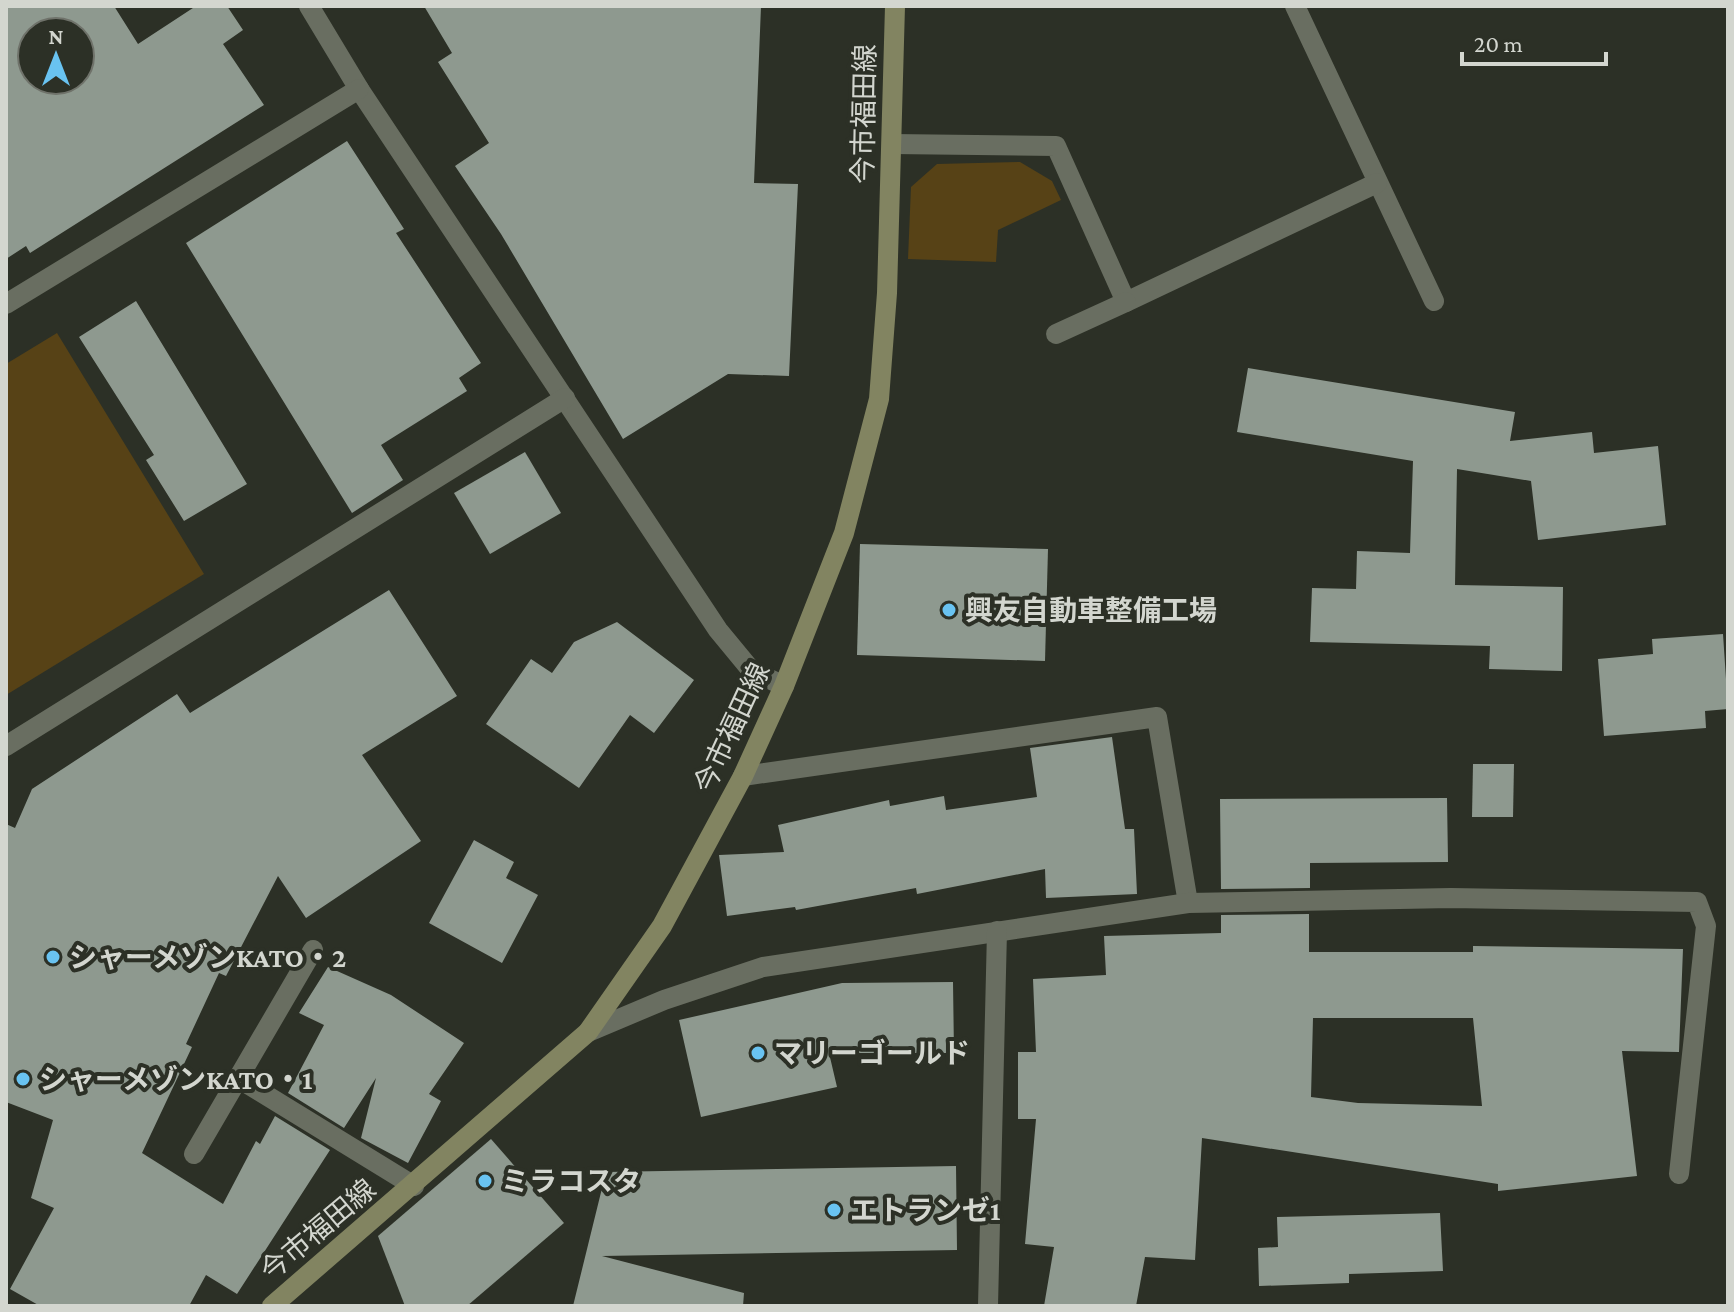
<svg xmlns="http://www.w3.org/2000/svg" width="1734" height="1312" font-family="'Crimson Pro','Noto Sans JP',serif">
	<rect width="100%" height="100%" fill="#2c3026"/>
	<g fill="#574216">
		<polygon points="1020,162 1052,181 1061,200 998,230 996,262 908,259 911,187 937,164"/>
		<polygon points="57,333 204,574 6,695 6,364"/>
	</g>
	<g fill="#8e998f" fill-rule="evenodd">
		<path d="M6 6H114L138 44 196 6H227L243 30 223 44 264 105 30 253 26 246 6 259ZM32 32H80V80H32Z"/>
		<polygon points="424,6 761,6 754,183 798,184 789,376 728,374 623,439 501,234 455,166 489,143 438,62 452,53"/>
		<polygon points="347,141 404,229 396,233 481,363 459,378 467,391 381,445 403,480 352,513 186,243"/>
		<polygon points="136,301 247,484 184,521 146,460 154,455 79,337"/>
		<polygon points="1248,368 1515,412 1510,441 1592,432 1594,453 1658,446 1666,525 1538,540 1531,481 1457,469 1455,585 1563,587 1562,671 1489,669 1490,646 1310,642 1312,588 1356,589 1357,551 1410,553 1413,461 1237,432"/>
		<polygon points="525,452 561,513 490,554 454,493"/>
		<polygon points="860,544 1048,549 1045,661 857,655"/>
		<polygon points="389,590 457,696 362,755 421,841 306,918 278,876 226,976 219,973 186,1044 192,1047 142,1153 223,1204 256,1141 260,1144 275,1116 330,1150 237,1294 206,1275 189,1306 40,1306 10,1289 54,1208 31,1198 53,1120 6,1102 6,824 15,828 32,789 177,694 190,713"/>
		<polygon points="617,622 694,680 654,733 630,715 579,788 486,724 531,659 552,673 574,642"/>
		<polygon points="1723,634 1728,709 1705,711 1706,728 1604,736 1598,659 1653,654 1652,639"/>
		<polygon points="1112,737 1125,829 1134,829 1137,894 1046,898 1045,869 917,894 916,888 796,910 795,907 727,916 719,855 784,852 778,825 889,800 890,806 944,796 946,810 1037,797 1030,748"/>
		<polygon points="1473,764 1514,764 1513,817 1472,817"/>
		<polygon points="1447,798 1448,862 1310,863 1310,888 1221,889 1220,799"/>
		<polygon points="474,840 514,862 506,878 538,895 502,963 429,923"/>
		<path d="M1309 914V952H1473V946L1683 949 1679 1052 1622 1051 1637 1176 1498 1191V1184L1202 1138 1195 1260 1145 1257 1136 1306H1044L1054 1247 1025 1244 1036 1119H1018V1052H1036L1033 979 1106 975 1104 936 1221 933V915ZM1313 1018H1473L1482 1106 1358 1103 1311 1097Z"/>
		<polygon points="328,967 391,995 464,1043 429,1094 441,1101 408,1163 361,1138 376,1078 344,1128 288,1093 324,1025 299,1013"/>
		<polygon points="953,982 954,1053 829,1053 837,1087 701,1117 679,1020 842,983"/>
		<polygon points="491,1139 564,1223 467,1306 405,1306 378,1236"/>
		<polygon points="956,1166 957,1250 602,1256 744,1293 743,1306 573,1306 606,1172"/>
		<polygon points="1440,1213 1443,1271 1349,1274 1349,1283 1259,1286 1258,1248 1278,1247 1277,1217"/>
	</g>
	<g fill="none" stroke-linecap="round" stroke-linejoin="round">
		<g stroke="#696e61" stroke-width="20">
			<polyline points="309,6 359,89 718,630 751,670 784,686"/>
			<polyline points="1295,6 1434,301"/>
			<polyline points="892,144 1056,146 1126,302 1377,183"/>
			<polyline points="6,304 359,89"/>
			<polyline points="1056,334 1126,302"/>
			<polyline points="6,746 565,398"/>
			<polyline points="743,776 1157,717 1188,903"/>
			<polyline points="588,1032 664,1000 763,967 1188,903 1451,898 1697,902 1706,926 1679,1174"/>
			<polyline points="238,1078 414,1186"/>
			<polyline points="194,1154 313,950"/>
			<polyline points="988,1306 997,931"/>
		</g>
		<polyline stroke="#828461" stroke-width="20" points="272,1306 588,1032 662,926 743,776 784,686 844,533 879,399 887,293 895,6"/>
	</g>
	<g fill="#69c3f1" stroke="#2c3026" stroke-width="3">
		<circle cx="949" cy="610" r="8"/>
		<circle cx="53" cy="957" r="8"/>
		<circle cx="758" cy="1053" r="8"/>
		<circle cx="23" cy="1079" r="8"/>
		<circle cx="485" cy="1181" r="8"/>
		<circle cx="834" cy="1210" r="8"/>
	</g>
	<g text-anchor="middle" dominant-baseline="central" stroke-width="8" stroke-linejoin="round" paint-order="stroke">
		<g font-size="28" fill="#d3d6cf" stroke="#2c3026">
			<text transform="translate(864 114) rotate(-89)">今市福田線</text>
			<text transform="translate(732 728) rotate(-65)">今市福田線</text>
			<text transform="translate(318 1230) rotate(-40)">今市福田線</text>
		</g>
		<g font-size="28" font-weight="bold" fill="#d3d6cf" stroke="#2c3026" text-anchor="start">
			<text x="965" y="610">興友自動車整備工場</text>
			<text x="69" y="957">シャーメゾンKATO・2</text>
			<text x="774" y="1053">マリーゴールド</text>
			<text x="39" y="1079">シャーメゾンKATO・1</text>
			<text x="501" y="1181">ミラコスタ</text>
			<text x="850" y="1210">エトランゼ1</text>
		</g>
	</g>
	<rect width="1734" height="1312" fill="none" stroke="#d3d6cf" stroke-width="16"/>
	<g transform="translate(56 56)"><circle r="38" fill="#2c3026" stroke="#6f726a" stroke-width="2"/>
	<path d="M0-6L14 30L0 20L-14 30Z" fill="#69c3f1"/>
	<text y="-12" font-size="22" font-weight="bold" text-anchor="middle" fill="#d3d6cf">N</text>
	</g>
	<path d="M1462 52v12h144v-12" fill="none" stroke="#d3d6cf" stroke-width="4"/>
	<text x="1474" y="52" font-size="24" fill="#d3d6cf" stroke="#2c3026" stroke-width="6" paint-order="stroke">20 m</text>
</svg>
